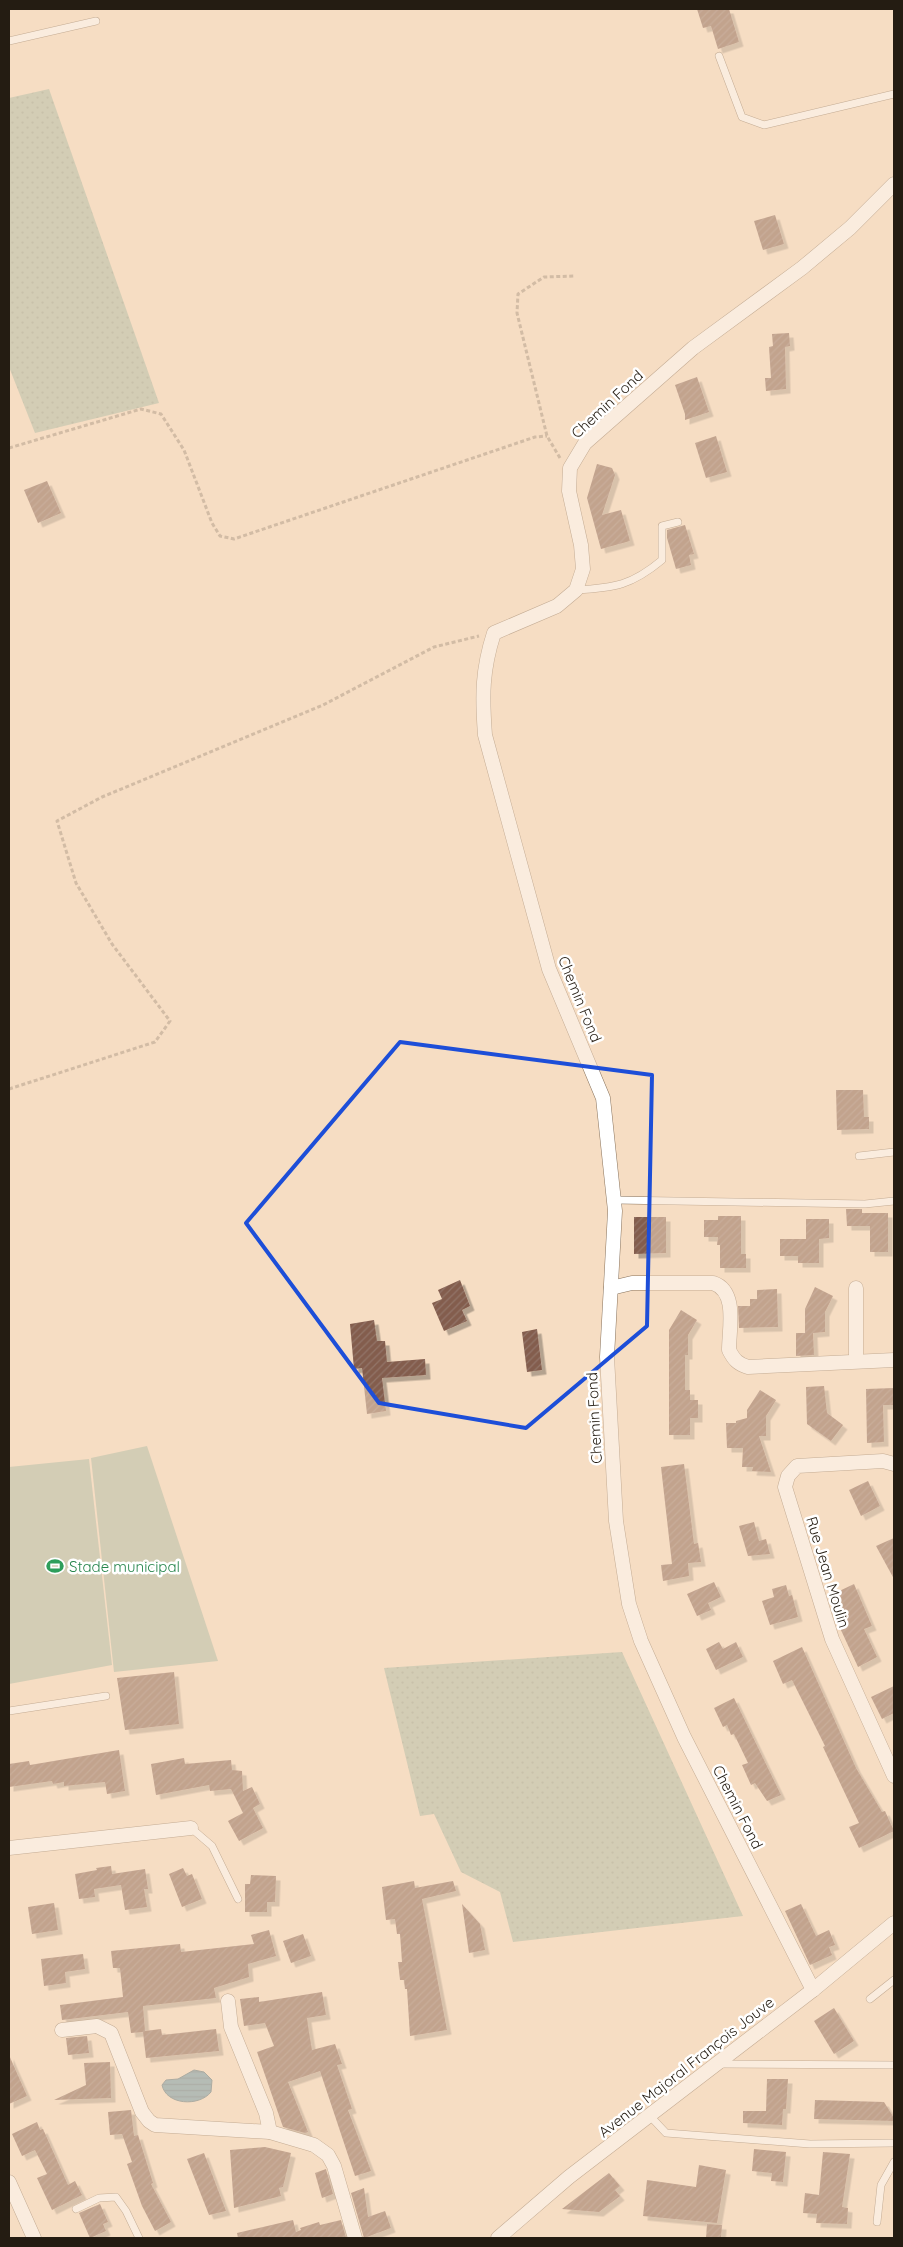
<svg xmlns="http://www.w3.org/2000/svg" width="903" height="2247" font-family="Quicksand,sans-serif">
	<defs>
		<pattern id="grass-dots" width="8" height="8" patternUnits="userSpaceOnUse" patternTransform="scale(1.25)"><rect width="8" height="8" fill="#a9baa4"/><path d="M2 2h.1M6 6h.1" fill="none" stroke="#919f8c" stroke-width="1.8" stroke-linecap="round"/></pattern>
		<pattern id="water-rules" width="6" height="5" patternUnits="userSpaceOnUse" patternTransform="scale(1.25)"><rect width="6" height="5" fill="#6794a5"/><path d="M0 2.5h6" fill="none" stroke="#557885"/></pattern>
		<pattern id="building-hatch" width="6" height="6" patternUnits="userSpaceOnUse" patternTransform="scale(1.25)"><rect width="6" height="6" fill="#835d4e"/><path d="M-1 1l2-2M0 6l6-6M5 7l2-2" fill="none" stroke="#927468"/></pattern>
		<filter id="shadow"><feDropShadow dx="4.5" dy="4.5" stdDeviation="0" flood-color="#0004"/></filter>
	</defs>
	<rect width="100%" height="100%" fill="#f6ddc3"/>
	<g fill="url(#grass-dots)">
		<polygon points="49,89 159,403 35,433 9,367 9,98"/>
		<polygon points="622,1652 743,1916 513,1942 500,1892 461,1872 434,1814 420,1816 384,1668"/>
	</g>
	<g fill="#a9baa4">
		<polygon points="147,1446 218,1661 114,1672 91,1458"/>
		<polygon points="89,1459 112,1665 9,1684 9,1467"/>
	</g>
	<path fill="url(#water-rules)" stroke="#537079" d="M194 2070 204 2072 212 2080 211 2092C199 2107 166 2105 162 2085L166 2080 178 2079Z"/>
	<g fill="url(#building-hatch)" filter="url(#shadow)">
		<polygon points="697,9 729,9 739,42 718,49 711,26 703,28"/>
		<polygon points="775,215 784,244 763,250 754,221"/>
		<polygon points="789,333 790,346 785,347 786,389 766,391 765,378 771,378 769,347 773,346 772,334"/>
		<polygon points="697,377 709,412 685,420 685,414 675,385"/>
		<polygon points="716,436 727,472 706,478 695,443"/>
		<polygon points="597,464 612,468 615,475 602,515 621,510 630,541 601,549 587,498"/>
		<polygon points="47,481 61,513 38,523 24,490"/>
		<polygon points="685,525 694,554 689,555 691,565 676,569 667,538 667,530"/>
		<polygon points="836,1090 863,1090 864,1117 869,1117 869,1129 837,1130"/>
		<polygon points="846,1209 862,1209 862,1213 888,1213 888,1252 870,1252 870,1226 847,1226"/>
		<polygon points="718,1216 741,1216 741,1254 746,1254 746,1268 720,1268 720,1245 717,1245 718,1237 704,1237 704,1220 718,1220"/>
		<polygon points="634,1217 666,1217 666,1253 634,1254"/>
		<polygon points="806,1219 829,1219 829,1238 819,1239 819,1263 798,1263 798,1256 780,1256 780,1239 806,1239"/>
		<polygon points="460,1280 470,1306 462,1310 467,1321 444,1331 432,1303 442,1299 438,1290"/>
		<polygon points="815,1287 833,1296 825,1312 825,1332 813,1333 814,1355 796,1356 796,1333 805,1333 805,1309"/>
		<polygon points="777,1289 778,1327 739,1328 738,1306 750,1306 750,1299 757,1299 757,1290"/>
		<polygon points="681,1310 697,1320 688,1335 688,1355 685,1355 685,1390 690,1390 690,1400 698,1400 698,1418 690,1418 690,1435 669,1435 669,1330"/>
		<polygon points="374,1320 377,1341 385,1341 387,1362 425,1359 426,1375 382,1378 386,1411 367,1414 362,1368 354,1369 350,1324"/>
		<polygon points="537,1329 542,1370 527,1372 522,1332"/>
		<polygon points="824,1386 827,1413 843,1425 831,1441 807,1424 806,1387"/>
		<polygon points="894,1388 894,1405 883,1405 884,1442 867,1443 866,1389"/>
		<polygon points="760,1390 776,1400 766,1416 766,1436 759,1436 771,1472 752,1471 753,1467 742,1467 743,1448 727,1448 726,1423 736,1423 736,1421 747,1418 747,1410"/>
		<polygon points="684,1464 694,1544 698,1543 701,1562 688,1563 689,1576 663,1581 661,1565 672,1564 661,1467"/>
		<polygon points="868,1481 880,1506 861,1516 849,1490"/>
		<polygon points="754,1522 759,1541 766,1539 770,1554 748,1556 739,1526"/>
		<polygon points="894,1538 894,1579 876,1546"/>
		<polygon points="714,1582 721,1597 708,1603 711,1610 697,1616 687,1594"/>
		<polygon points="854,1584 872,1626 864,1629 877,1657 858,1667 840,1628 847,1625 833,1594"/>
		<polygon points="786,1585 789,1596 792,1595 798,1617 770,1625 762,1601 774,1597 772,1589"/>
		<polygon points="719,1642 723,1649 736,1642 743,1657 716,1670 706,1649"/>
		<polygon points="802,1647 856,1768 882,1812 885,1811 894,1831 859,1848 849,1827 859,1823 823,1747 825,1746 792,1680 783,1684 773,1661"/>
		<polygon points="174,1672 179,1724 125,1730 117,1678"/>
		<polygon points="894,1686 894,1713 882,1719 871,1697"/>
		<polygon points="734,1698 781,1795 767,1801 755,1783 751,1785 742,1765 748,1763 734,1734 731,1735 727,1725 723,1727 714,1708"/>
		<polygon points="119,1750 125,1791 107,1794 105,1782 64,1786 64,1782 53,1784 52,1781 9,1787 9,1764 29,1761 30,1765"/>
		<polygon points="184,1758 185,1764 231,1760 232,1770 242,1771 243,1791 252,1787 260,1804 253,1808 263,1828 239,1841 228,1821 243,1813 231,1789 210,1791 209,1785 156,1795 151,1764"/>
		<polygon points="111,1866 112,1874 145,1869 148,1889 144,1889 147,1907 125,1910 121,1885 94,1889 95,1897 79,1899 75,1874 97,1870 96,1868"/>
		<polygon points="183,1868 187,1876 192,1874 202,1899 182,1907 169,1874"/>
		<polygon points="251,1875 276,1876 275,1902 267,1902 267,1912 245,1912 245,1884 250,1884"/>
		<polygon points="414,1881 415,1888 453,1881 456,1891 422,1899 447,2030 410,2036 407,1989 405,1989 404,1980 400,1980 398,1962 402,1962 400,1934 397,1934 395,1919 386,1920 382,1887"/>
		<polygon points="54,1903 58,1930 32,1934 28,1907"/>
		<polygon points="462,1904 480,1924 485,1950 469,1953"/>
		<polygon points="801,1904 816,1936 829,1930 835,1945 829,1947 832,1955 810,1965 785,1911"/>
		<polygon points="269,1930 276,1956 248,1964 249,1977 214,1988 216,1998 143,2006 145,2031 161,2029 162,2035 216,2029 219,2051 146,2058 143,2032 131,2033 128,2012 62,2020 60,2005 123,1997 120,1968 113,1968 111,1951 180,1944 181,1952 254,1944 251,1935"/>
		<polygon points="303,1934 311,1956 291,1963 283,1941"/>
		<polygon points="83,1954 85,1969 65,1972 66,1983 44,1986 41,1959"/>
		<polygon points="322,1992 326,2015 307,2018 309,2032 312,2050 335,2044 342,2064 337,2065 352,2109 348,2110 371,2171 355,2176 320,2071 288,2082 308,2132 305,2133 283,2127 257,2052 274,2046 265,2023 244,2026 240,1999 259,1997 259,2002"/>
		<polygon points="834,2008 854,2041 834,2054 814,2021"/>
		<polygon points="87,2036 89,2053 68,2055 66,2038"/>
		<polygon points="9,2055 27,2096 9,2104"/>
		<polygon points="110,2062 111,2098 54,2100 86,2085 84,2063"/>
		<polygon points="767,2079 788,2079 786,2109 783,2109 782,2125 743,2123 743,2111 766,2111"/>
		<polygon points="815,2100 884,2102 894,2118 894,2121 814,2119"/>
		<polygon points="131,2110 134,2136 138,2135 153,2183 151,2184 171,2222 155,2231 142,2206 127,2164 132,2162 122,2134 110,2135 108,2112"/>
		<polygon points="37,2122 40,2130 43,2129 68,2185 75,2181 82,2195 52,2210 37,2178 47,2174 35,2150 22,2156 12,2134"/>
		<polygon points="265,2147 291,2153 283,2187 279,2188 281,2196 234,2208 230,2150"/>
		<polygon points="754,2149 786,2152 783,2182 771,2181 772,2173 752,2171"/>
		<polygon points="823,2152 850,2154 842,2207 848,2208 847,2224 816,2223 817,2214 803,2213 805,2193 819,2195"/>
		<polygon points="204,2153 226,2211 209,2215 187,2159"/>
		<polygon points="699,2165 726,2170 717,2223 643,2216 647,2180 696,2187"/>
		<polygon points="326,2169 333,2194 322,2198 315,2173"/>
		<polygon points="609,2173 620,2186 615,2190 620,2196 599,2212 562,2209"/>
		<polygon points="364,2188 368,2217 385,2211 391,2228 364,2238 351,2193"/>
		<polygon points="100,2204 108,2222 103,2224 106,2231 90,2238 79,2213"/>
		<polygon points="293,2220 296,2232 301,2230 300,2228 319,2222 320,2225 341,2220 346,2238 238,2238 237,2233"/>
		<polygon points="707,2224 722,2225 721,2238 706,2238"/>
	</g>
	<g fill="none" stroke-linecap="round" stroke-linejoin="round">
		<g stroke="#88725b" stroke-width="8">
			<g id="lane">
				<polyline points="9,41 96,21"/>
				<polyline points="719,56 742,117 764,125 894,94"/>
				<path d="M576 590C615 588 632 585 662 560V526L678 522"/>
				<polyline points="859,1156 894,1152"/>
				<polyline points="615,1200 865,1204 894,1201"/>
				<polyline points="9,1711 106,1696"/>
				<polyline points="191,1828 212,1846 238,1899"/>
				<polyline points="870,1999 894,1980"/>
				<polyline points="719,2064 894,2065"/>
				<polyline points="650,2116 666,2133 810,2144 894,2143"/>
				<polyline points="76,2209 99,2198 116,2197 126,2211 139,2238"/>
				<polyline points="877,2222 881,2185 894,2162"/>
			</g>
		</g>
		<g stroke="#88725b" stroke-width="15">
			<g id="street">
				<path d="M611 1288 632 1283H713C738 1291 729 1329 729 1350 734 1360 738 1364 748 1367L894 1360"/>
				<polyline points="856,1288 856,1361"/>
				<polyline points="894,1464 883,1461 797,1466 788,1476 785,1487 832,1639 894,1776"/>
				<polyline points="9,1848 191,1828"/>
				<path d="M813 1990 684 1737 641 1641 629 1604 616 1521 607 1357 615 1211 603 1098 549 969 485 735C482 696 482 670 494 633L557 606 576 590 583 569 581 545 569 491 570 468 585 443 693 348 802 268 850 228 894 184"/>
				<polyline points="228,2001 231,2027 266,2113 270,2132"/>
				<polyline points="62,2030 97,2026 111,2033 142,2112 149,2121 155,2125 270,2132 314,2145 328,2155 334,2166 355,2238"/>
				<polyline points="9,2182 34,2238"/>
				<polyline points="498,2238 569,2177 813,1990 894,1923"/>
			</g>
		</g>
		<g stroke="#a79480" stroke-width="3" stroke-dasharray="4 2.5" stroke-linecap="butt">
			<polyline points="9,448 141,409 161,414 184,450 212,523 220,536 234,539 535,437 547,436"/>
			<polyline points="560,458 547,436 517,313 518,294 544,277 575,276"/>
			<polyline points="9,1089 155,1042 170,1021 112,944 76,883 57,821 102,797 323,705 434,647 479,636"/>
		</g>
		<use href="#lane" stroke="#fff" stroke-width="7"/>
		<use href="#street" stroke="#fff" stroke-width="14"/>
	</g>
	<path d="M0 0H903V2247H0ZM400 1042 652 1075 647 1326 526 1428 379 1403 246 1223Z" fill="#f6ddc3" fill-opacity=".55" fill-rule="evenodd"/>
	<path fill="none" stroke="#1d4ed8" stroke-width="4" stroke-linejoin="round" d="M400 1042 652 1075 647 1326 526 1428 379 1403 246 1223Z"/>
	<defs>
		<g id="stadium-bare" transform="scale(1.35)"><path d="M0-5a6.5 5 0 1 0 0 10a6.5 5 0 1 0 0-10ZM-3.5-1.8h7v3.6h-7Z" fill="#2e9e5b" stroke="#fff" stroke-width="2.5" paint-order="stroke"/></g>
	</defs>
	<g fill-rule="evenodd">
		<use href="#stadium-bare" x="55" y="1566"/>
	</g>
	<g text-anchor="middle" dominant-baseline="central" stroke-width="5" stroke-linejoin="round" paint-order="stroke">
		<g font-size="15" fill="#241c12" stroke="#fff">
			<text transform="translate(607 404) rotate(-43)">Chemin Fond</text>
			<text transform="translate(580 999) rotate(68)">Chemin Fond</text>
			<text transform="translate(594 1418) rotate(-93)">Chemin Fond</text>
			<text transform="translate(828 1572) rotate(73)">Rue Jean Moulin</text>
			<text transform="translate(738 1807) rotate(63)">Chemin Fond</text>
			<text transform="translate(686 2067) rotate(-38)">Avenue Majoral François Jouve</text>
		</g>
		<g font-size="15" fill="#27864d" stroke="#fff" text-anchor="start">
			<text x="69" y="1566">Stade municipal</text>
		</g>
	</g>
	<rect width="903" height="2247" fill="none" stroke="#241c12" stroke-width="20"/>
</svg>
